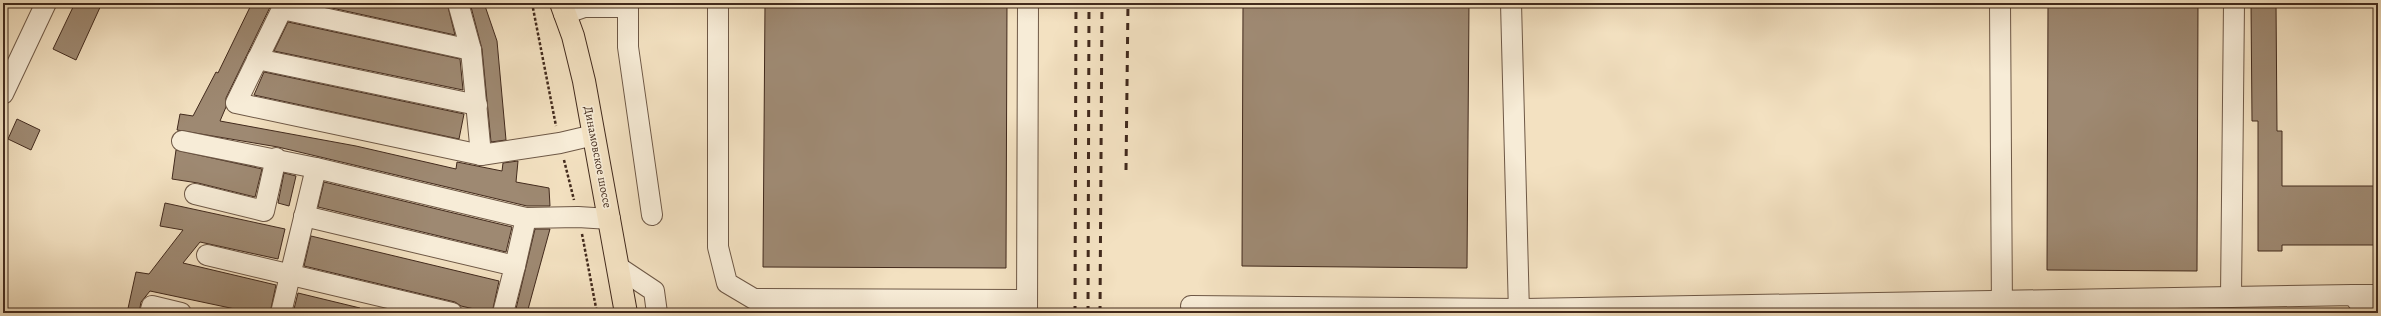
<svg xmlns="http://www.w3.org/2000/svg" width="2381" height="316" font-family="Alegreya,serif">
	<rect width="100%" height="100%" fill="#f3e1c1"/>
	<filter id="stains"><feTurbulence type="fractalNoise" baseFrequency=".005" numOctaves="4"/><feColorMatrix values="0 0 0 0 .2 0 0 0 0 .09 0 0 0 0 .02 0 0 0 .5 -.17"/></filter>
	<radialGradient id="worn" r=".72"><stop offset=".6" stop-color="#630" stop-opacity="0"/><stop offset="1" stop-color="#630" stop-opacity=".3"/></radialGradient>
	<g fill="#9e8972" stroke="#422a1d">
		<polygon points="75,3 102,3 76,60 53,49"/>
		<polygon points="252,3 272,3 226,98 226,107 220,121 356,146 456,169 457,162 502,171 503,163 518,161 516,182 549,188 550,206 527,206 278,147 177,130 180,114 193,116 216,72 218,73"/>
		<polygon points="309,3 447,3 455,35"/>
		<polygon points="470,3 484,3 497,41 506,140 491,142 482,49"/>
		<polygon points="765,3 1007,3 1006,268 763,267"/>
		<polygon points="1243,3 1469,3 1467,268 1242,266"/>
		<polygon points="2048,3 2198,3 2197,271 2047,270"/>
		<polygon points="2251,3 2276,3 2277,131 2282,131 2282,186 2378,186 2378,245 2282,245 2282,251 2258,251 2258,121 2252,121"/>
		<polygon points="288,22 460,59 463,90 274,51"/>
		<polygon points="264,72 464,114 459,139 254,95"/>
		<polygon points="17,119 40,130 31,150 8,139"/>
		<polygon points="176,150 262,169 255,197 198,183 172,179"/>
		<polygon points="284,173 296,176 289,206 278,203"/>
		<polygon points="324,182 512,227 506,252 318,207"/>
		<polygon points="165,203 285,229 278,259 200,242 183,263 276,285 270,313 254,313 150,291 141,302 139,313 127,313 136,272 149,274 183,230 160,226"/>
		<polygon points="535,229 550,229 527,313 515,313"/>
		<polygon points="311,236 499,281 492,313 461,306 455,302 304,266"/>
		<polygon points="298,293 360,308 360,313 293,313"/>
	</g>
	<g fill="none" stroke-linecap="round" stroke-linejoin="round">
		<g stroke="#6e5846" stroke-width="22">
			<g id="minor">
				<polyline points="285,3 236,103 481,155 560,143 594,135"/>
				<polyline points="458,3 471,50 481,155"/>
				<polyline points="718,3 718,247 727,283 754,299 1026,300"/>
				<polyline points="1511,3 1519,313"/>
				<polyline points="2000,3 2002,313"/>
				<polyline points="282,9 471,50"/>
				<polyline points="564,14 584,7 628,7 628,47 652,215"/>
				<polyline points="257,59 477,105"/>
				<polyline points="3,94 46,3"/>
				<polyline points="182,141 316,168"/>
				<polyline points="195,194 264,211 276,158"/>
				<polyline points="304,216 515,266 503,313"/>
				<polyline points="207,255 452,313"/>
				<polyline points="515,266 526,218"/>
				<polyline points="618,267 654,291 657,313"/>
				<polyline points="2353,295 2378,295"/>
				<polyline points="2231,297 2234,3"/>
				<polyline points="1191,306 1519,309 2353,295 2367,313"/>
				<polyline points="150,313 152,306 181,313"/>
				<polyline points="281,313 316,168 526,218 578,217 610,219"/>
				<polyline points="1027,313 1028,3"/>
			</g>
		</g>
		<g stroke="#422a1d" stroke-width="24">
			<polyline id="major" points="561,3 573,36 584,81 626,313"/>
		</g>
		<g stroke="#422a1d" stroke-width="2.5" stroke-dasharray="3 2" stroke-linecap="butt">
			<polyline points="532,3 556,126"/>
			<polyline points="564,160 574,200"/>
			<polyline points="582,234 597,313"/>
		</g>
		<use href="#minor" stroke="#f7ecd7" stroke-width="20"/>
		<use href="#major" stroke="#f3e1c1" stroke-width="22"/>
		<g stroke="#422a1d" stroke-width="3" stroke-dasharray="7 7" stroke-linecap="butt">
			<polyline points="1126,170 1128,3"/>
			<polyline points="1075,313 1076,3"/>
			<polyline points="1088,313 1089,3"/>
			<polyline points="1100,313 1102,3"/>
		</g>
	</g>
	<g text-anchor="middle" dominant-baseline="central" stroke-width="3.5" stroke-linejoin="round" paint-order="stroke">
		<g font-size="12" fill="#422a1d" stroke="#f7ecd7">
			<text transform="translate(598 157) rotate(79)">Динамовское шоссе</text>
		</g>
	</g>
	<rect width="2381" height="316" fill="none" stroke="#f3e1c1" stroke-width="16"/>
	<rect x="4" y="4" width="2373" height="308" fill="none" stroke="#422a1d" stroke-width="2"/>
	<rect x="8" y="8" width="2365" height="300" fill="none" stroke="#422a1d"/>
	<rect width="100%" height="100%" filter="url(#stains)"/>
	<rect width="100%" height="100%" fill="url(#worn)"/>
</svg>
